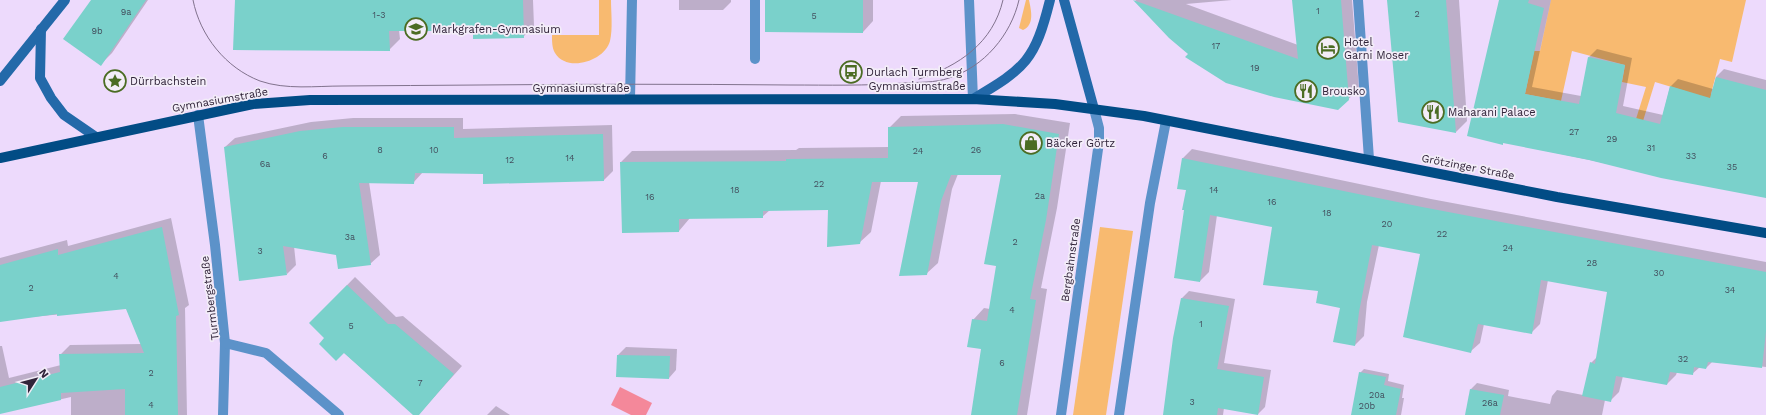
<svg xmlns="http://www.w3.org/2000/svg" width="1766" height="415" font-family="'Work Sans',sans-serif">
	<rect width="100%" height="100%" fill="#eddafc"/>
	<g fill="#f8ba70">
		<path d="M599 0H611C611 12 613 29 610 41 605 61 567 73 555 53 552 48 552 41 552 35H599Z"/>
		<path d="M1026 0H1029C1031 10 1035 25 1023 30L1019 28Z"/>
		<polygon points="1551,0 1746,0 1732,62 1720,59 1711,94 1724,109 1685,91 1655,82 1643,121 1636,119 1646,87 1622,82 1625,65 1572,51 1561,101 1525,94 1534,51 1540,51"/>
		<polygon points="1100,227 1133,231 1106,415 1073,415"/>
	</g>
	<polygon fill="#f4889a" points="620,387 652,403 646,415 631,415 611,405"/>
	<g fill="#0003">
		<polygon points="92,0 148,0 112,53 101,64"/>
		<polygon points="236,0 533,0 534,26 523,37 474,30 399,30 400,39 389,50"/>
		<polygon points="679,0 731,0 731,2 723,10 679,10"/>
		<polygon points="766,0 873,0 873,21 863,32"/>
		<polygon points="1135,0 1232,0 1186,4 1298,45 1293,0 1352,0 1359,89 1338,109 1189,54 1170,38"/>
		<polygon points="1388,0 1459,0 1467,121 1456,132"/>
		<polygon points="1500,0 1551,0 1532,87 1581,96 1589,57 1597,49 1632,58 1623,106 1663,115 1670,87 1678,79 1713,89 1716,77 1724,69 1766,80 1766,197 1504,142"/>
		<polygon points="1015,114 1070,123 1057,208 1041,288 1047,289 1027,415 972,415 982,349 973,320 984,308 990,309 997,265 1003,174 958,174 952,189 938,263 926,274 919,181 881,181 871,232 859,243 829,209 770,210 762,217 690,218 679,231 621,162 632,151 796,150 799,148 889,147 889,128 901,116"/>
		<polygon points="353,118 463,118 463,129 612,125 613,171 604,180 484,173 423,172 413,183 369,182 380,255 370,264 337,254 294,246 296,265 287,274 225,147 235,138 311,122"/>
		<polygon points="1192,149 1431,199 1766,262 1766,367 1713,361 1706,368 1700,367 1692,374 1677,372 1676,375 1667,384 1623,376 1619,392 1610,401 1605,400 1602,415 1466,415 1471,389 1477,383 1509,390 1508,396 1550,404 1552,396 1557,390 1583,395 1591,363 1598,356 1609,291 1548,280 1540,324 1531,333 1484,324 1480,343 1471,351 1422,253 1379,245 1367,302 1364,336 1355,345 1341,307 1320,290 1273,226 1217,215 1209,272 1200,281 1187,190 1178,188 1183,158"/>
		<polygon points="171,218 189,305 185,308 187,415 71,415 71,397 0,413 0,346 2,346 9,378 61,365 60,355 70,345 142,344 126,308 0,320 0,258 67,240 68,246"/>
		<polygon points="355,277 396,317 403,316 462,366 418,415 415,415 310,323"/>
		<polygon points="1189,291 1235,299 1224,363 1271,370 1265,407 1258,414 1224,408 1223,415 1165,415 1182,298"/>
		<polygon points="626,347 677,349 676,370 669,378 618,355"/>
		<polygon points="1364,369 1389,374 1388,381 1404,385 1402,398 1404,398 1401,415 1352,415 1360,373"/>
		<polygon points="496,406 510,415 487,415"/>
	</g>
	<g fill="#7ad1cb">
		<polygon points="91,0 146,0 101,66 63,39"/>
		<polygon points="235,0 523,0 524,38 473,39 473,31 389,31 390,51 233,50"/>
		<polygon points="765,0 863,0 863,33 765,32"/>
		<polygon points="1133,0 1298,59 1292,0 1341,0 1349,100 1338,110 1274,97 1226,83 1185,57 1188,54 1169,38"/>
		<polygon points="1387,0 1446,0 1456,133 1398,122"/>
		<polygon points="1499,0 1529,0 1528,3 1544,8 1525,94 1579,104 1588,57 1625,65 1616,113 1660,124 1670,86 1710,98 1716,77 1766,90 1766,198 1661,178 1589,160 1503,143 1503,145 1467,136"/>
		<polygon points="1003,124 1059,134 1046,220 1030,299 1036,300 1017,415 971,415 981,349 967,347 972,319 987,321 996,266 984,264 1001,175 951,175 941,201 927,275 899,276 918,182 872,182 860,244 827,247 828,210 763,211 763,218 679,219 679,232 622,233 620,162 786,161 786,159 888,158 888,127"/>
		<polygon points="343,127 454,127 454,138 603,134 604,181 483,184 483,174 415,173 414,184 359,183 371,265 338,269 336,255 283,246 287,275 239,281 224,147 300,131"/>
		<polygon points="1182,158 1422,207 1766,272 1766,331 1762,368 1708,362 1706,369 1694,367 1693,375 1670,372 1667,385 1616,376 1611,402 1582,396 1590,362 1595,364 1607,292 1541,280 1532,334 1478,324 1471,353 1403,337 1420,254 1372,245 1359,312 1355,346 1333,342 1340,308 1316,303 1318,291 1263,285 1272,227 1210,215 1200,282 1174,278 1184,210 1182,210 1186,190 1177,189"/>
		<polygon points="162,227 179,315 176,316 178,415 125,415 125,389 61,393 61,400 0,414 0,387 60,372 59,354 144,353 126,309 57,316 57,314 0,322 0,265 58,249 58,255"/>
		<polygon points="347,285 388,324 395,324 454,374 419,415 413,415 344,353 336,361 319,344 324,338 309,323"/>
		<polygon points="1181,298 1229,306 1217,369 1264,377 1258,415 1218,408 1217,415 1163,415 1173,338"/>
		<polygon points="617,355 670,356 669,379 616,377"/>
		<polygon points="1359,372 1386,377 1384,385 1401,389 1396,415 1351,415"/>
		<polygon points="1470,389 1504,395 1500,415 1465,415"/>
	</g>
	<g fill="none" stroke-linecap="round" stroke-linejoin="round">
		<g stroke="#5c92c9" stroke-width="10">
			<polyline points="755,0 755,59"/>
			<polyline points="969,0 973,99"/>
			<polyline points="1358,0 1369,159"/>
			<polyline points="630,99 632,0"/>
			<polyline points="198,115 215,245 225,343 223,415"/>
			<polyline points="225,343 266,353 339,415"/>
			<polyline points="1061,415 1099,142 1099,128 1094,109"/>
			<polyline points="1119,415 1150,203 1166,121"/>
		</g>
		<g stroke="#2369a9" stroke-width="10">
			<polyline points="1064,0 1094,109"/>
			<polyline points="41,29 40,78 51,98 64,115 96,137"/>
			<polyline points="0,81 65,0"/>
			<path d="M973 99C1026 68 1035 60 1050 0"/>
		</g>
		<polyline stroke="#024c85" stroke-width="10" points="0,158 253,104 310,100 973,99 1055,104 1144,116 1557,197 1766,233"/>
		<g stroke="#81728d" stroke-width="1">
			<path d="M193 0C200 36 226 68 260 81 286 90 316 86 342 86 388 86 433 85 479 85 583 84 686 84 790 85 828 85 866 86 904 83 919 82 935 83 949 78 984 67 1011 35 1019 0"/>
			<path d="M919 79C959 66 993 43 1003 0"/>
		</g>
	</g>
	<defs>
		<g id="school-ring" transform="scale(1.15)"><circle r="9.5" fill="#f3edf8" stroke="#4b6c23" stroke-width="1.5"/><path d="M0-5L7-2L0 1L-7-2ZM-4 1L0 2.5L4 1V4Q0 6-4 4Z" fill="#4b6c23"/></g>
		<g id="hotel-ring" transform="scale(1.15)"><circle r="9.5" fill="#f3edf8" stroke="#4b6c23" stroke-width="1.5"/><path d="M-6-4.5h1.5V1H6V5H4.5V3h-9V5H-6ZM-4 0a1.8 1.8 0 1 1 3.6 0ZM.5 0V-2.5h3Q6-2.5 6 0Z" fill="#4b6c23"/></g>
		<g id="bus-ring" transform="scale(1.15)"><circle r="9.5" fill="#f3edf8" stroke="#4b6c23" stroke-width="1.5"/><path d="M-5-6H5V4H4V6H2V4H-2V6H-4V4H-5ZM-3.5-4V0h7V-4ZM-3.5 1.2v1.5H-2V1.2ZM2 1.2v1.5H3.5V1.2Z" fill="#4b6c23"/></g>
		<g id="sight-ring" transform="scale(1.15)"><circle r="9.5" fill="#f3edf8" stroke="#4b6c23" stroke-width="1.5"/><path d="M0-6L1.8-2.2L6-1.7L2.9 1.2L3.7 5.4L0 3.3L-3.7 5.4L-2.9 1.2L-6-1.7L-1.8-2.2Z" fill="#4b6c23"/></g>
		<g id="restaurant-ring" transform="scale(1.15)"><circle r="9.5" fill="#f3edf8" stroke="#4b6c23" stroke-width="1.5"/><path d="M-5-6h1v4h1v-4h1v4h1v-4h1v5L-1.5 .5V6h-2V.5L-5-1ZM5-6V6H3V1.5H1.5Q1.5-4 5-6Z" fill="#4b6c23"/></g>
		<g id="shop-ring" transform="scale(1.15)"><circle r="9.5" fill="#f3edf8" stroke="#4b6c23" stroke-width="1.5"/><path d="M-5-2.5h2.3a2.7 3.5 0 0 1 5.4 0H5L5.5 6h-11ZM-1.5-2.5h3a1.5 2.3 0 0 0-3 0Z" fill="#4b6c23"/></g>
	</defs>
	<g fill-rule="evenodd">
		<use href="#school-ring" x="416" y="29"/>
		<use href="#hotel-ring" x="1328" y="48"/>
		<use href="#bus-ring" x="851" y="72"/>
		<use href="#sight-ring" x="115" y="81"/>
		<use href="#restaurant-ring" x="1306" y="91"/>
		<use href="#restaurant-ring" x="1433" y="112"/>
		<use href="#shop-ring" x="1031" y="143"/>
	</g>
	<g text-anchor="middle" dominant-baseline="central" stroke-width="3.5" stroke-linejoin="round" paint-order="stroke">
		<g font-size="9" fill="#434f5e">
			<text x="1318" y="11">1</text>
			<text x="126" y="12">9a</text>
			<text x="1417" y="14">2</text>
			<text x="379" y="15">1-3</text>
			<text x="814" y="16">5</text>
			<text x="97" y="31">9b</text>
			<text x="1216" y="46">17</text>
			<text x="1255" y="68">19</text>
			<text x="1574" y="132">27</text>
			<text x="1612" y="139">29</text>
			<text x="1651" y="148">31</text>
			<text x="380" y="150">8</text>
			<text x="434" y="150">10</text>
			<text x="976" y="150">26</text>
			<text x="918" y="151">24</text>
			<text x="325" y="156">6</text>
			<text x="1691" y="156">33</text>
			<text x="570" y="158">14</text>
			<text x="510" y="160">12</text>
			<text x="265" y="164">6a</text>
			<text x="1732" y="167">35</text>
			<text x="819" y="184">22</text>
			<text x="735" y="190">18</text>
			<text x="1214" y="190">14</text>
			<text x="1040" y="196">2a</text>
			<text x="650" y="197">16</text>
			<text x="1272" y="202">16</text>
			<text x="1327" y="213">18</text>
			<text x="1387" y="224">20</text>
			<text x="1442" y="234">22</text>
			<text x="350" y="237">3a</text>
			<text x="1015" y="242">2</text>
			<text x="1508" y="248">24</text>
			<text x="260" y="251">3</text>
			<text x="1592" y="263">28</text>
			<text x="1659" y="273">30</text>
			<text x="116" y="276">4</text>
			<text x="31" y="288">2</text>
			<text x="1730" y="290">34</text>
			<text x="1012" y="310">4</text>
			<text x="1201" y="324">1</text>
			<text x="351" y="326">5</text>
			<text x="1683" y="359">32</text>
			<text x="1002" y="363">6</text>
			<text x="151" y="373">2</text>
			<text x="420" y="383">7</text>
			<text x="1377" y="395">20a</text>
			<text x="1192" y="402">3</text>
			<text x="1490" y="403">26a</text>
			<text x="151" y="405">4</text>
			<text x="1367" y="406">20b</text>
		</g>
		<g font-size="11" fill="#31243a" stroke="#f3edf8" text-anchor="start">
			<text x="432" y="29">Markgrafen-Gymnasium</text>
			<text x="1344" y="42">Hotel<tspan x="1344" dy="13">Garni Moser</tspan></text>
			<text x="866" y="72">Durlach Turmberg</text>
			<text x="130" y="81">Dürrbachstein</text>
			<text x="1322" y="91">Brousko</text>
			<text x="1448" y="112">Maharani Palace</text>
			<text x="1046" y="143">Bäcker Görtz</text>
		</g>
		<g font-size="11" fill="#31243a" stroke="#f3edf8">
			<text x="917" y="86">Gymnasiumstraße</text>
			<text x="581" y="88">Gymnasiumstraße</text>
			<text transform="translate(220 100) rotate(-10)">Gymnasiumstraße</text>
			<text transform="translate(1468 167) rotate(11)">Grötzinger Straße</text>
			<text transform="translate(1071 260) rotate(-82)">Bergbahnstraße</text>
			<text transform="translate(210 298) rotate(-97)">Turmbergstraße</text>
		</g>
	</g>
	<g transform="translate(36 379) rotate(54)" stroke="#f3edf8" stroke-width="3" paint-order="stroke">
	<path d="M0-3L7 15L0 10L-7 15Z" fill="#31243a"/>
	<text y="-6" font-size="11" font-weight="bold" text-anchor="middle" fill="#31243a">N</text>
	</g>
</svg>
